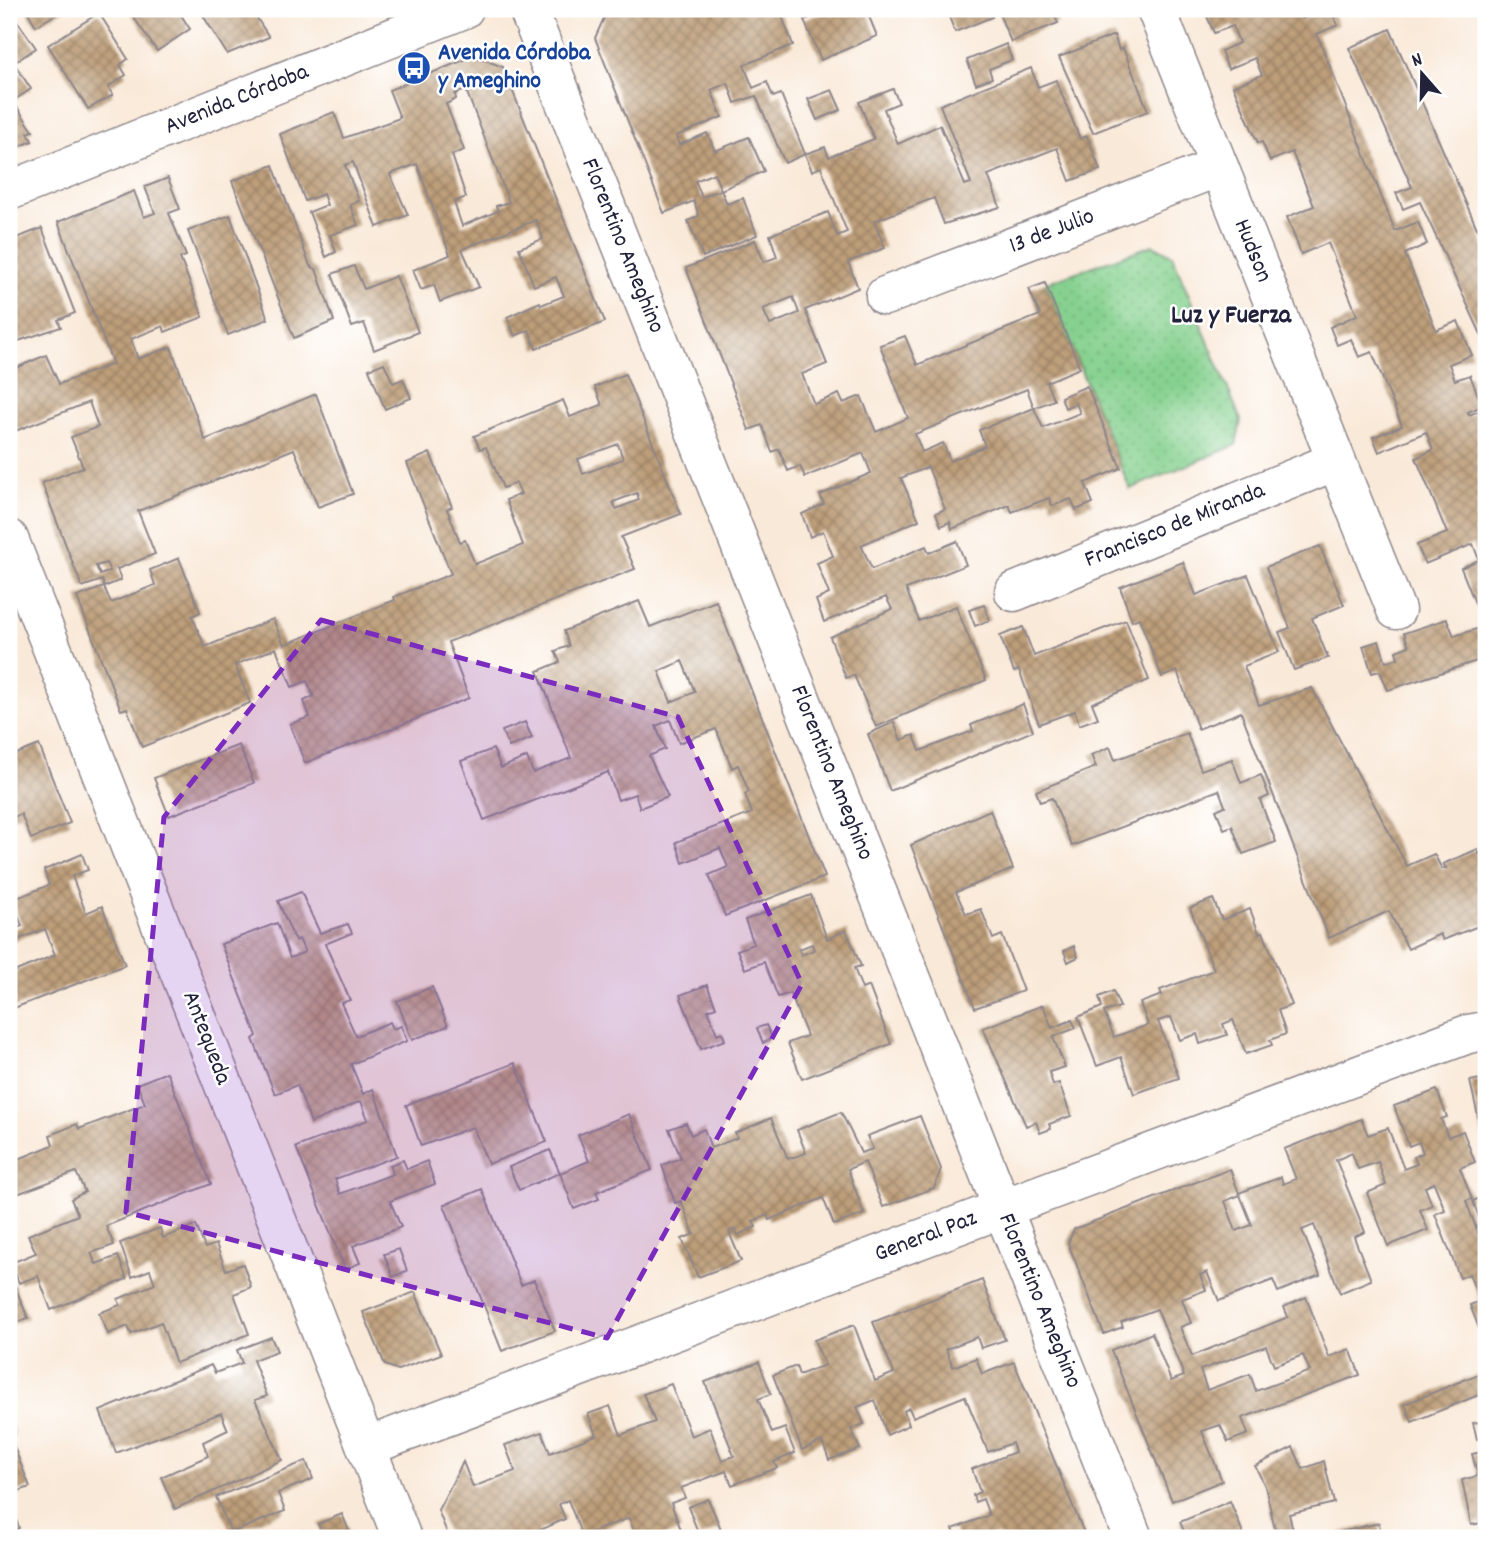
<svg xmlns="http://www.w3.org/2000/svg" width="1495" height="1547" font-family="Dekko,sans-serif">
	<defs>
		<pattern id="grass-dots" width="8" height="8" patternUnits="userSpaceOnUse" patternTransform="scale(1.75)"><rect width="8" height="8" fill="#86d18f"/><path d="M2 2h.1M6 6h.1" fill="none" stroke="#73b37c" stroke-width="1.8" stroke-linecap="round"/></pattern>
		<pattern id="building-cross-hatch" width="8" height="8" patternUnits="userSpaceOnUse" patternTransform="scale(1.75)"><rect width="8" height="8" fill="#be9f7a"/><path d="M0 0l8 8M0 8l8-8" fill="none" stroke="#9a8165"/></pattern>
	</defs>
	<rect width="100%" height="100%" fill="#fff"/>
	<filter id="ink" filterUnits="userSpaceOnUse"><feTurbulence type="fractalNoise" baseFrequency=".0143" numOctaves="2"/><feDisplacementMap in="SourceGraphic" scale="14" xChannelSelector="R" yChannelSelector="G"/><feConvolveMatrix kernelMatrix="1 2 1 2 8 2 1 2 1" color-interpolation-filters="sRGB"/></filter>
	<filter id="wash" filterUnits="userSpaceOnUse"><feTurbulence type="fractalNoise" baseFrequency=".00686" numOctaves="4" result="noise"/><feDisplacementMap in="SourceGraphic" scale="28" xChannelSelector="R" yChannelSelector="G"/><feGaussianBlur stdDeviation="1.57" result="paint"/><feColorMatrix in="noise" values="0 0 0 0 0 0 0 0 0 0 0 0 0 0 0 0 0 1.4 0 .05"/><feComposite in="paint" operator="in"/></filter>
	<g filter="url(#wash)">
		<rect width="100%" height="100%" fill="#f9e9d8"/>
		<polygon fill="url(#grass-dots)" stroke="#547a65" stroke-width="2" points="1153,245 1172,255 1241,420 1236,445 1130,489 1045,283"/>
		<g id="blocks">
			<g fill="url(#building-cross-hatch)" fill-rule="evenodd">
				<polygon points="9,9 36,48 14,63 31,89 13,101 33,131 28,133 32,141 10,151"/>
				<polygon points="26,9 65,9 36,26"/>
				<polygon points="128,9 177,9 190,29 157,51"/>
				<polygon points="199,9 251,9 269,37 227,54"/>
				<path d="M608 9H779L793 45 744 65 753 88 767 82 773 97 781 94 805 154 825 147 829 157 874 139 859 102 893 89 899 103 884 109 898 144 940 125 965 185 971 183 940 105 1031 68 1038 87 1056 80 1080 139 1087 136 1100 170 1070 181 1057 148 988 175 1000 207 944 224 934 198 874 221 885 248 848 262 858 288 805 310 827 364 802 374 814 404 839 394 843 403 861 396 876 432 908 418 880 345 905 336 917 365 1040 315 1029 289 1045 283 1080 368 1046 382 1054 400 1034 408 1027 389 915 434 922 452 943 443 950 461 985 446 979 430 1034 408 1043 428 1080 413 1076 403 1065 408 1061 397 1087 386 1121 468 1085 483 1093 503 1076 510 1071 499 1052 506 1049 498 1012 512 1009 505 952 529 950 522 941 526 936 513 945 509 928 467 901 478 919 520 861 545 872 569 926 546 929 553 957 541 966 565 906 589 919 621 956 606 986 680 876 727 854 675 846 678 830 637 892 609 886 597 824 622 816 600 829 594 817 563 833 556 823 531 810 537 802 514 824 504 820 495 871 473 863 453 805 477 800 466 788 471 779 449 772 452 762 425 749 430 686 268 755 240 764 262 777 257 770 235 828 212 837 236 847 232 821 167 812 171 805 154 785 163 756 96 735 103 728 83 711 90 722 117 676 136 679 145 707 133 715 151 749 137 764 171 721 190 714 173 695 181 702 197 721 190 727 204 743 198 757 235 703 257 688 221 699 216 694 201 664 213 595 38ZM793 297 799 313 770 325 763 309Z"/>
				<polygon points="832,9 866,9 877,36 821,60 804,20"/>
				<polygon points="946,9 989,9 992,17 955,32"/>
				<polygon points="1011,9 1052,9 1058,23 1011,42 999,14"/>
				<polygon points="1204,9 1297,9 1302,19 1330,9 1338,25 1317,34 1395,231 1418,222 1427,244 1405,254 1436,330 1458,321 1472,355 1449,364 1455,380 1470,375 1482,406 1468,412 1469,415 1486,408 1486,444 1481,446 1486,459 1486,604 1477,608 1461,568 1479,560 1473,544 1425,564 1417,545 1447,533 1416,458 1433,450 1426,432 1379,452 1373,437 1402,426 1372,352 1359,357 1351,339 1337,345 1330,327 1357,315 1328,243 1301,254 1287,217 1314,206 1292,152 1270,161 1262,142 1258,143 1233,86 1262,75 1255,58 1228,69 1221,51 1239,43 1233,26 1214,33"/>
				<polygon points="99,13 128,59 120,65 126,75 108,87 113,95 88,109 48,45"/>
				<polygon points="1390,29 1486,249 1486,345 1420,202 1403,209 1396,193 1412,187 1349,48"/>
				<polygon points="1114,35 1119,50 1123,48 1148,111 1093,133 1059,57"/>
				<polygon points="1006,44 1012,60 989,69 992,78 976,84 967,60"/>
				<path d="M474 56 503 67 605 322 536 349 529 330 515 336 507 317 540 302 541 305 564 296 556 277 534 286 519 248 543 239 536 220 462 249 479 287 440 302 434 285 421 290 413 270 450 255 417 164 390 174 408 215 377 227 353 162 345 165 359 201 350 205 358 225 330 235 336 252 326 257 309 212 327 205 323 194 305 201 280 134 334 112 344 138 400 118 389 90ZM466 90 509 202 496 206 498 211 462 226 454 202 466 197 452 155 464 150 446 104 456 99 455 94Z"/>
				<polygon points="832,90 841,110 817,120 808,99"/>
				<polygon points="273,165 310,266 316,269 334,321 294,338 232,181"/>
				<path d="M168 178 180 209 169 213 186 256 180 258 203 317 165 332 163 326 131 339 138 359 171 347 205 440 316 394 353 494 318 507 294 449 138 511 155 554 117 569 121 580 104 587 111 603 155 585 150 570 179 558 200 612 192 616 205 647 273 619 284 645 395 600 394 597 451 574 407 463 430 453 452 507 447 509 460 542 465 540 475 564 523 545 506 500 521 494 516 483 503 488 486 447 480 449 474 436 563 400 570 417 602 405 595 387 625 374 681 514 621 537 635 569 448 642 469 698 305 763 290 724 310 717 304 701 314 696 307 681 292 687 276 648 235 665 250 703 142 747 127 708 121 710 77 597 104 587 102 580 82 587 42 483 83 467 71 437 98 427 89 402 13 432 9 422V371L46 355 59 384 113 364 58 222 134 191 144 217 155 213 145 187ZM618 444 623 459 583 474 578 459ZM637 493 639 500 616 509 613 502ZM106 563 110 571 100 575 96 566Z"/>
				<polygon points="230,215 268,319 228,335 188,231"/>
				<polygon points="42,228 75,313 58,320 61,327 9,344 9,241"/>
				<polygon points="354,266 364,289 396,276 418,332 374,350 364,323 352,327 332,274"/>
				<polygon points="384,363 393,383 403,379 411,398 385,409 369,369"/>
				<polygon points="1320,546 1344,605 1312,618 1328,658 1294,670 1279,632 1290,628 1266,567"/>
				<polygon points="1183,562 1196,595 1248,575 1279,652 1244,666 1259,705 1312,688 1407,866 1434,854 1442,869 1446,868 1443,864 1478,849 1479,854 1486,852 1486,923 1443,940 1440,934 1408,949 1389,911 1329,938 1241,712 1198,729 1177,671 1162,677 1139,618 1132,621 1120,587"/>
				<path d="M639 601 650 627 716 601 825 877 725 916 709 875 728 867 720 848 683 863 676 842 752 813 745 794 749 792 738 765 732 768 716 729 679 743 670 720 656 726 665 749 649 756 668 797 640 808 635 794 618 800 608 772 484 820 461 761 493 749 501 768 527 757 533 773 571 758 538 671 560 662 555 651 569 646 564 631ZM682 661 695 692 671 702 659 671Z"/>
				<polygon points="984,605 990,620 975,626 969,610"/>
				<polygon points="1447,619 1454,636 1486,626 1486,658 1388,690 1380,671 1372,673 1363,646 1379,641 1386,662 1398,658 1396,651 1409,646 1404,633"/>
				<polygon points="1126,620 1149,680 1092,703 1098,718 1079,725 1075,711 1039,724 1019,670 1014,672 1000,636 1023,627 1034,656"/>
				<polygon points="1023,704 1033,731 890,791 868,734 894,722 901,740 914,735 920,751 973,731 971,725"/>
				<polygon points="525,722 532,738 509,747 502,731"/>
				<polygon points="1187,733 1201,770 1232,759 1241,783 1261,775 1269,796 1260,800 1276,842 1243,854 1232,826 1224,829 1216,810 1225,806 1219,790 1072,846 1052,798 1040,802 1036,791 1096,767 1091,755 1110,747 1115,760"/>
				<polygon points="9,743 14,755 39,745 70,823 31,839 21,814 9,819"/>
				<polygon points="239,745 254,783 169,816 154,778"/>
				<polygon points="990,810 1013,869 956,892 966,914 981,909 993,939 1002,935 1023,991 975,1008 911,845"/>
				<polygon points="82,854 88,870 72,876 86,913 102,906 125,965 9,1010 9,974 55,955 45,929 9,943 9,931 22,926 12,900 49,885 44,870"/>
				<polygon points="301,892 320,933 348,924 352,933 325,944 350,1000 341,1003 356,1036 390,1022 393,1029 401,1026 407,1041 351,1064 363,1094 373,1089 397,1156 335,1179 340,1194 393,1174 390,1165 403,1160 407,1169 427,1161 435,1184 390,1201 401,1227 353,1246 360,1263 345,1269 296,1147 368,1120 361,1101 311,1123 297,1085 275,1094 253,1039 257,1036 221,944 277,923 290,958 305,952 299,939 295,941 278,901"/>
				<path d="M811 895 827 939 846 930 861 966 854 968 862 989 869 986 891 1044 802 1079 788 1043 807 1036 790 993 778 997 764 962 745 969 737 950 754 944 745 920ZM812 944 814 950 801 955 799 949Z"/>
				<polygon points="1213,899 1222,920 1250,909 1259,933 1263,932 1292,1005 1278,1010 1286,1034 1270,1040 1272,1045 1246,1054 1233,1020 1223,1024 1227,1035 1200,1044 1197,1034 1180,1040 1171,1017 1158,1021 1179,1078 1134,1094 1121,1057 1097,1066 1078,1017 1102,1007 1099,997 1113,991 1120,1007 1104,1012 1114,1037 1148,1025 1140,1003 1162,995 1160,990 1214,970 1190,908"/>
				<polygon points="1074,946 1078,957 1068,962 1064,951"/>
				<polygon points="707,985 716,1007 708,1010 717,1034 722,1032 725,1040 701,1049 680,995"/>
				<polygon points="432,987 448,1026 412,1040 397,1001"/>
				<polygon points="1043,1005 1052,1028 1072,1020 1076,1028 1053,1037 1065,1067 1049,1072 1053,1085 1059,1083 1071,1116 1049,1124 1051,1129 1040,1133 1036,1122 1026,1126 983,1028"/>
				<polygon points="766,1025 772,1038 763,1043 757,1028"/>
				<polygon points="515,1063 547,1142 488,1164 473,1127 421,1146 406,1105"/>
				<polygon points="167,1072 211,1184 106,1226 114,1245 91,1253 96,1264 118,1256 127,1279 51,1310 38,1276 19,1283 11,1263 36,1253 28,1235 78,1215 71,1199 85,1192 76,1172 9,1197 9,1163 53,1145 50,1135 77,1124 79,1129 145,1104 137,1084"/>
				<polygon points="1486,1078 1486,1147 1485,1147 1470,1081"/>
				<path d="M1437 1090 1447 1117 1441 1119 1448 1137 1463 1131 1475 1162 1460 1168 1472 1199 1466 1201 1486 1254V1334L1482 1336 1470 1305 1480 1301 1469 1274 1460 1278 1435 1214 1445 1210 1434 1183 1425 1187 1432 1205 1420 1210 1428 1230 1388 1246 1367 1193 1386 1185 1378 1162 1358 1169 1352 1153 1336 1160 1365 1232 1354 1237 1371 1280 1340 1293 1314 1225 1302 1230 1320 1275 1278 1292 1273 1280 1219 1301 1207 1272 1200 1275 1206 1290 1182 1299 1191 1323 1180 1327 1192 1356 1288 1317 1284 1307 1306 1297 1329 1357 1350 1349 1360 1375 1242 1418 1248 1434 1228 1442 1220 1425 1202 1431 1222 1481 1172 1501 1111 1350 1152 1333 1171 1381 1184 1376 1157 1309 1121 1322 1123 1327 1104 1334 1068 1243 1074 1229 1230 1169 1239 1193 1281 1177 1283 1184 1296 1179 1284 1149 1361 1119 1368 1135 1388 1128 1404 1169 1417 1164 1414 1157 1423 1153 1419 1142 1409 1146 1394 1106ZM1240 1195 1252 1225 1236 1231 1225 1201ZM1266 1346 1274 1366 1303 1355 1310 1371 1256 1391 1250 1374 1207 1390 1200 1370Z"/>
				<polygon points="841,1112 861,1153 873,1149 867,1136 920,1116 941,1169 934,1188 883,1207 865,1162 848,1169 864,1214 834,1225 823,1198 769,1220 767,1215 753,1221 756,1227 738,1235 735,1229 729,1232 741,1261 698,1277 682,1239 694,1234 681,1201 675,1203 662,1165 681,1158 669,1129 686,1123 691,1135 704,1129 711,1148 737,1138 735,1133 771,1118 788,1159 806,1153 797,1130"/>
				<polygon points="629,1114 652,1170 596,1192 599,1199 574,1209 560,1173 589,1161 578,1135"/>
				<polygon points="550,1150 560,1173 519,1190 509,1167"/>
				<polygon points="482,1189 521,1285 534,1280 555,1331 502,1351 444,1205"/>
				<polygon points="1486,1195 1486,1236 1473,1201"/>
				<polygon points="196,1225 205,1248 216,1244 226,1270 243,1264 251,1287 234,1294 249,1334 176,1363 161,1322 131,1334 128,1326 108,1334 99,1313 120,1305 118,1299 155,1284 150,1270 132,1277 120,1243 160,1228 163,1238"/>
				<polygon points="399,1249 407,1271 393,1277 384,1254"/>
				<polygon points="982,1280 1005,1340 981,1348 977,1337 946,1349 953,1367 976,1358 982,1374 1014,1362 1086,1538 1000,1538 999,1535 957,1538 953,1529 989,1515 983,1499 975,1502 973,1495 980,1492 972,1469 1015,1452 1012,1443 988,1452 965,1396 913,1417 909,1408 904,1411 909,1425 887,1435 875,1400 857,1407 864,1424 851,1429 860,1449 829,1460 822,1441 802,1450 773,1375 796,1366 799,1375 825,1365 814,1340 854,1325 875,1381 894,1373 873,1322"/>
				<polygon points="14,1284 28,1318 9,1326 9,1286"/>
				<polygon points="415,1292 441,1354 398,1370 385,1365 363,1312"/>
				<polygon points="271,1337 277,1351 253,1360 267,1396 255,1400 282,1460 175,1509 161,1477 208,1456 203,1442 228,1430 221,1413 116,1453 100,1411 211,1365 215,1373 242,1363 237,1350"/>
				<polygon points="759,1362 771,1394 758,1399 772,1433 785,1428 795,1453 774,1462 777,1468 732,1485 726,1471 681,1488 685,1498 671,1503 681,1530 659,1538 637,1538 629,1518 582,1536 568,1500 559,1504 565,1519 538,1531 541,1538 449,1538 438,1510 463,1462 473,1487 515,1471 505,1445 542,1432 550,1453 596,1435 588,1414 610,1406 621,1435 655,1422 643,1394 671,1384 691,1436 710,1428 722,1461 734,1456 705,1382"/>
				<polygon points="1486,1371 1486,1392 1412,1422 1405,1404"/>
				<polygon points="9,1418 15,1435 10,1437 30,1487 14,1493 9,1480"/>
				<polygon points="1484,1421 1486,1437 1477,1439 1473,1423"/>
				<polygon points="1293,1447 1303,1469 1324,1461 1334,1503 1289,1514 1295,1538 1277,1538 1265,1486 1255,1466"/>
				<polygon points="1486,1451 1486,1538 1484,1538 1481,1523 1471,1525 1462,1480 1478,1476 1472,1454"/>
				<polygon points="306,1461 313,1479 278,1493 285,1511 231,1533 216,1497"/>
				<polygon points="9,1499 19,1528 9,1533"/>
				<polygon points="708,1499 721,1529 700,1537 688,1507"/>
				<polygon points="1230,1501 1245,1538 1187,1538 1180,1522"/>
				<polygon points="342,1514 352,1538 324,1538 318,1524"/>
				<polygon points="1379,1523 1382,1538 1342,1538 1341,1532"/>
				<polygon points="305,1531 308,1538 287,1538"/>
			</g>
		</g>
	</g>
	<g filter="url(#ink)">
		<use href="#blocks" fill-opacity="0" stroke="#8e868a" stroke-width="2"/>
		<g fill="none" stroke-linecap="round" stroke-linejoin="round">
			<g stroke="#8e868a" stroke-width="41">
				<g id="minor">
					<polyline points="528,9 1133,1538"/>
					<polyline points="1156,9 1396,610"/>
					<polyline points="885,296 1219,167"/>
					<polyline points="9,539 402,1538"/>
					<polyline points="1014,592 1336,461"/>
					<polyline points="366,1447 1468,1034 1486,1031"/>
				</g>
			</g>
			<g stroke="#8e868a" stroke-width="41">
				<polyline id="secondary" points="9,191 464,9"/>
			</g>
			<use href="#minor" stroke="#fff" stroke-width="38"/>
			<use href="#secondary" stroke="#fff" stroke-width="38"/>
		</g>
	</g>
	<path fill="#7b2cbf" fill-opacity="0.2" stroke="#7b2cbf" stroke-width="5" stroke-dasharray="14 9" stroke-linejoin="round" d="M321 620 678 717 802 984 607 1338 126 1212 164 817Z"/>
	<defs>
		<g id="bus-disc" transform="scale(1.75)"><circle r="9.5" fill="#1a4fb4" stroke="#fff"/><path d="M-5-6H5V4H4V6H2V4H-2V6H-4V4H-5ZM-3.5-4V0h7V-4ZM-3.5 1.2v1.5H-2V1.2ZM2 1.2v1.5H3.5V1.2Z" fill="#fff"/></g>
	</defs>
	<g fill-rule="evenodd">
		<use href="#bus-disc" x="414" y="68"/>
	</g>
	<g text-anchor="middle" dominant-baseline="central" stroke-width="5" stroke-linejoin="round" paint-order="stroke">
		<g font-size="24" font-weight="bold" fill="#164399" stroke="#fff" text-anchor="start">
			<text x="438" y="54">Avenida Córdoba<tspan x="438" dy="28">y Ameghino</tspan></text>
		</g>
		<g font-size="24" fill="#22223b" stroke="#fff">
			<text transform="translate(237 100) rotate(-22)">Avenida Córdoba</text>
			<text transform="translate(1052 232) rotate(-21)">13 de Julio</text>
			<text transform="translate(622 246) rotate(68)">Florentino Ameghino</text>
			<text transform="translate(1252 251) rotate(68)">Hudson</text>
			<text transform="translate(1175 526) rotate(-22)">Francisco de Miranda</text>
			<text transform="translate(831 773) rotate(68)">Florentino Ameghino</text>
			<text transform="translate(206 1038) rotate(69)">Antequeda</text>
			<text transform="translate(926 1237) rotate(-21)">General Paz</text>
			<text transform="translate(1039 1301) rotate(68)">Florentino Ameghino</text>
		</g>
		<g font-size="26" font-weight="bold" fill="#22223b" stroke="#fff">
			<text x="1231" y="316">Luz y Fuerza</text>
		</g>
	</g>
	<rect width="1495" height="1547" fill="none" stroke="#fff" stroke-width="35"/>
	<g transform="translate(1422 74) rotate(340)" stroke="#ffffff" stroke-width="5" paint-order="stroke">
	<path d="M0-5L12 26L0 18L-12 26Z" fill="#22223b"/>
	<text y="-10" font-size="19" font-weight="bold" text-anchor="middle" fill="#22223b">N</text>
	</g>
</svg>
